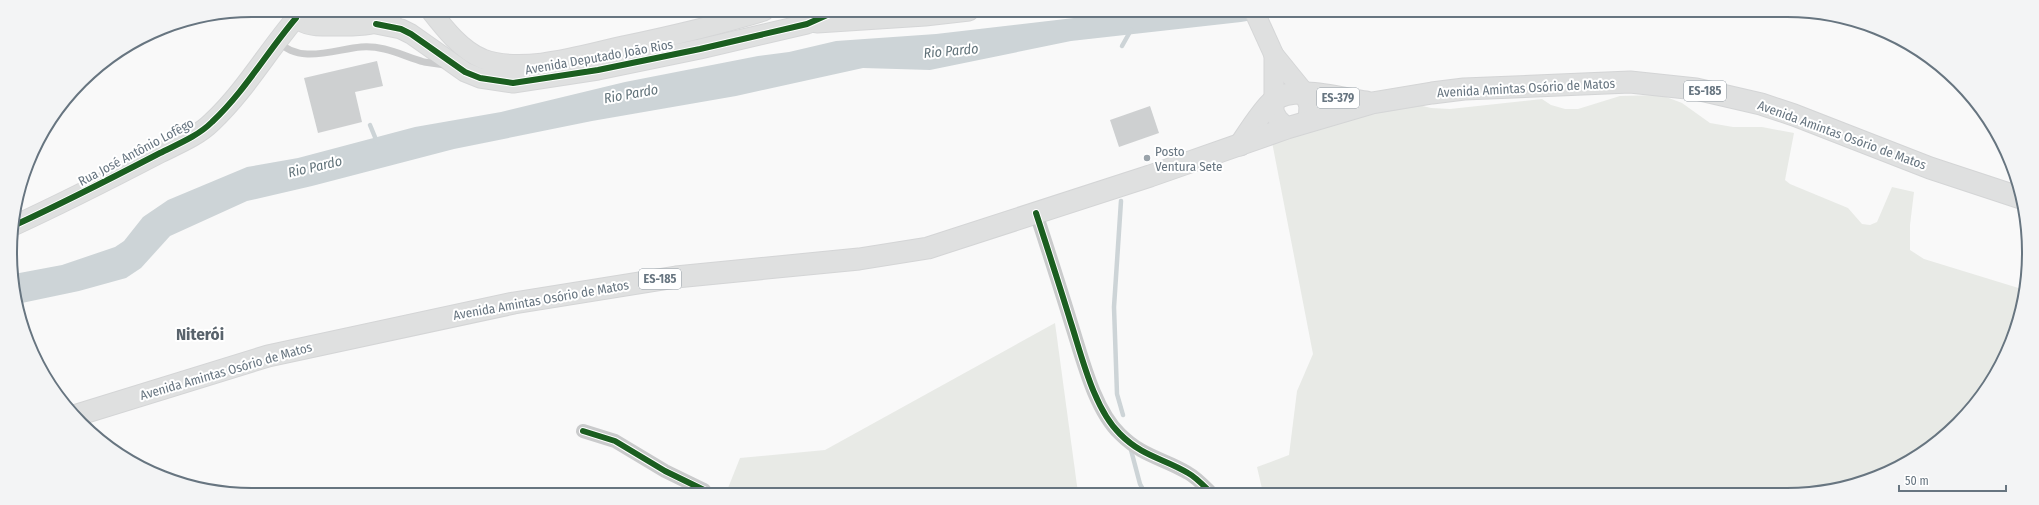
<svg xmlns="http://www.w3.org/2000/svg" width="2039" height="505" font-family="'Fira Sans Condensed',sans-serif">
	<rect width="100%" height="100%" fill="#f9f9f9"/>
	<g fill="#e8eae6">
		<path d="M304 10H380C365 17 318 17 304 10Z"/>
		<polygon points="1661,95 1682,103 1710,123 1733,127 1762,127 1794,133 1785,180 1790,184 1848,208 1862,224 1870,225 1877,222 1892,187 1914,192 1910,225 1910,250 1924,259 2025,290 2004,360 1958,424 1894,470 1818,493 1263,493 1257,467 1289,455 1297,391 1313,354 1272,142 1410,103 1431,108 1450,109 1542,99 1551,105 1565,109 1578,109 1620,96"/>
		<polygon points="1055,323 1078,493 726,493 740,458 825,450"/>
	</g>
	<polygon fill="#cdd4d7" points="1134,11 1305,11 1241,22 1071,41 930,70 863,68 736,96 592,121 454,149 312,186 247,201 170,236 141,268 126,278 79,291 17,304 14,274 62,265 115,247 124,241 143,217 168,200 247,167 298,158 415,127 501,112 625,82 758,56 789,52 836,41 936,34"/>
	<g fill="none" stroke-linecap="round" stroke-linejoin="round">
		<g stroke="#cdd4d7" stroke-width="4.5">
			<polyline points="1122,46 1131,30"/>
			<polyline points="370,125 377,142"/>
			<polyline points="1121,201 1114,307 1117,394 1123,415"/>
			<polyline points="1131,450 1140,484 1145,493"/>
		</g>
	</g>
	<g fill="#ced0d1">
		<polygon points="377,61 383,86 355,92 362,122 318,133 304,78"/>
		<polygon points="1150,106 1159,133 1119,147 1110,120"/>
	</g>
	<g fill="none" stroke-linecap="round" stroke-linejoin="round">
		<g stroke="#d5d6d7" stroke-width="21">
			<g id="secondary">
				<path d="M290 10C296 22 309 26 322 26 345 25 380 31 395 10"/>
				<path d="M430 10C444 28 461 50 483 59 523 74 583 55 623 46 671 36 718 25 764 11"/>
				<polyline points="1254,11 1274,55 1304,92 1309,106 1308,122"/>
				<polyline points="817,23 925,16 969,11"/>
				<polyline points="376,24 401,29 411,34 465,72 480,78 513,83 598,70 700,49 807,24 836,11"/>
				<polyline points="1274,55 1274,112 1278,119 1287,128"/>
				<path d="M13 226C63 203 112 178 160 153 178 144 198 136 212 122 245 91 267 52 296 18"/>
			</g>
		</g>
		<g stroke="#d4d5d6" stroke-width="23">
			<g id="primary">
				<path d="M1240 145C1248 133 1263 109 1273 101 1293 84 1342 99 1366 102"/>
				<polyline points="77,415 268,356 514,303 676,277 859,259 928,248 1150,176 1287,128 1372,103 1432,93 1464,89 1630,82 1696,89 1761,104 1794,115 1930,168 2021,198"/>
			</g>
		</g>
		<path stroke="#cacbcc" stroke-width="7" d="M278 41C299 65 336 49 361 47 384 45 403 56 424 62 431 63 438 64 445 65"/>
		<g stroke="#cacbcc" stroke-width="14">
			<path d="M1036 213C1048 250 1060 287 1071 323 1082 357 1094 409 1120 434 1143 457 1163 458 1188 473 1197 478 1204 486 1211 493"/>
			<polyline points="583,431 615,441 665,471 704,490 706,493"/>
		</g>
		<use href="#secondary" stroke="#dfe0e0" stroke-width="19"/>
		<use href="#primary" stroke="#dfe0e0" stroke-width="21"/>
		<g stroke="#fff" stroke-width="8">
			<g id="cycleway">
				<polyline points="376,24 401,29 411,34 465,72 480,78 513,83 598,70 700,49 807,24 836,11"/>
				<path d="M1036 213C1048 250 1060 287 1071 323 1082 357 1094 409 1120 434 1143 457 1163 458 1188 473 1197 478 1204 486 1211 493"/>
				<path d="M13 226C63 203 112 178 160 153 178 144 198 136 212 122 245 91 267 52 296 18"/>
				<polyline points="583,431 615,441 665,471 704,490 706,493"/>
			</g>
		</g>
		<use href="#cycleway" stroke="#1b5e20" stroke-width="6"/>
	</g>
	<circle fill="#9aa3aa" stroke="#fff" stroke-width="1.5" cx="1147" cy="158" r="4"/>
	<g text-anchor="middle" dominant-baseline="central" stroke-width="4" stroke-linejoin="round" paint-order="stroke">
		<g fill="#fff" stroke="#959ea6" stroke-width="1">
			<rect x="1684" y="81" width="42" height="20" rx="3"/>
			<rect x="1317" y="88" width="42" height="20" rx="3"/>
			<rect x="639" y="269" width="42" height="20" rx="3"/>
		</g>
		<g font-size="12" font-weight="bold" fill="#677580">
			<text x="1705" y="91">ES-185</text>
			<text x="1338" y="98">ES-379</text>
			<text x="660" y="279">ES-185</text>
		</g>
		<g font-size="13" fill="#677580" stroke="#fff">
			<text transform="translate(599 57) rotate(-10)">Avenida Deputado João Rios</text>
			<text transform="translate(1526 88) rotate(-3)">Avenida Amintas Osório de Matos</text>
			<text transform="translate(1842 135) rotate(20)">Avenida Amintas Osório de Matos</text>
			<text transform="translate(136 152) rotate(-28)">Rua José Antônio Lofêgo</text>
			<text transform="translate(541 300) rotate(-10)">Avenida Amintas Osório de Matos</text>
			<text transform="translate(226 371) rotate(-16)">Avenida Amintas Osório de Matos</text>
		</g>
		<g font-size="13" fill="#677580" stroke="#fff" text-anchor="start">
			<text x="1155" y="151">Posto<tspan x="1155" dy="15">Ventura Sete</tspan></text>
		</g>
		<g font-size="14" font-style="italic" fill="#62737a" stroke="#fff">
			<text transform="translate(951 51) rotate(-5)">Rio Pardo</text>
			<text transform="translate(631 94) rotate(-10)">Rio Pardo</text>
			<text transform="translate(315 167) rotate(-13)">Rio Pardo</text>
		</g>
		<g font-size="17" font-weight="bold" fill="#59636c" stroke="#fff">
			<text x="200" y="334">Niterói</text>
		</g>
	</g>
	<path d="M0 0H2039V505H0ZM252 17H1787A235 235 0 0 1 2022 252V253A235 235 0 0 1 1787 488H252A235 235 0 0 1 17 253V252A235 235 0 0 1 252 17Z" fill="#f3f4f5" fill-rule="evenodd"/>
	<path fill="none" stroke="#677580" stroke-width="2" d="M252 17H1787A235 235 0 0 1 2022 252V253A235 235 0 0 1 1787 488H252A235 235 0 0 1 17 253V252A235 235 0 0 1 252 17Z"/>
	<path d="M1899 485v6h107v-6" fill="none" stroke="#677580" stroke-width="2"/>
	<text x="1905" y="485" font-size="12" fill="#677580" stroke="#ffffff" stroke-width="3" paint-order="stroke">50 m</text>
</svg>
